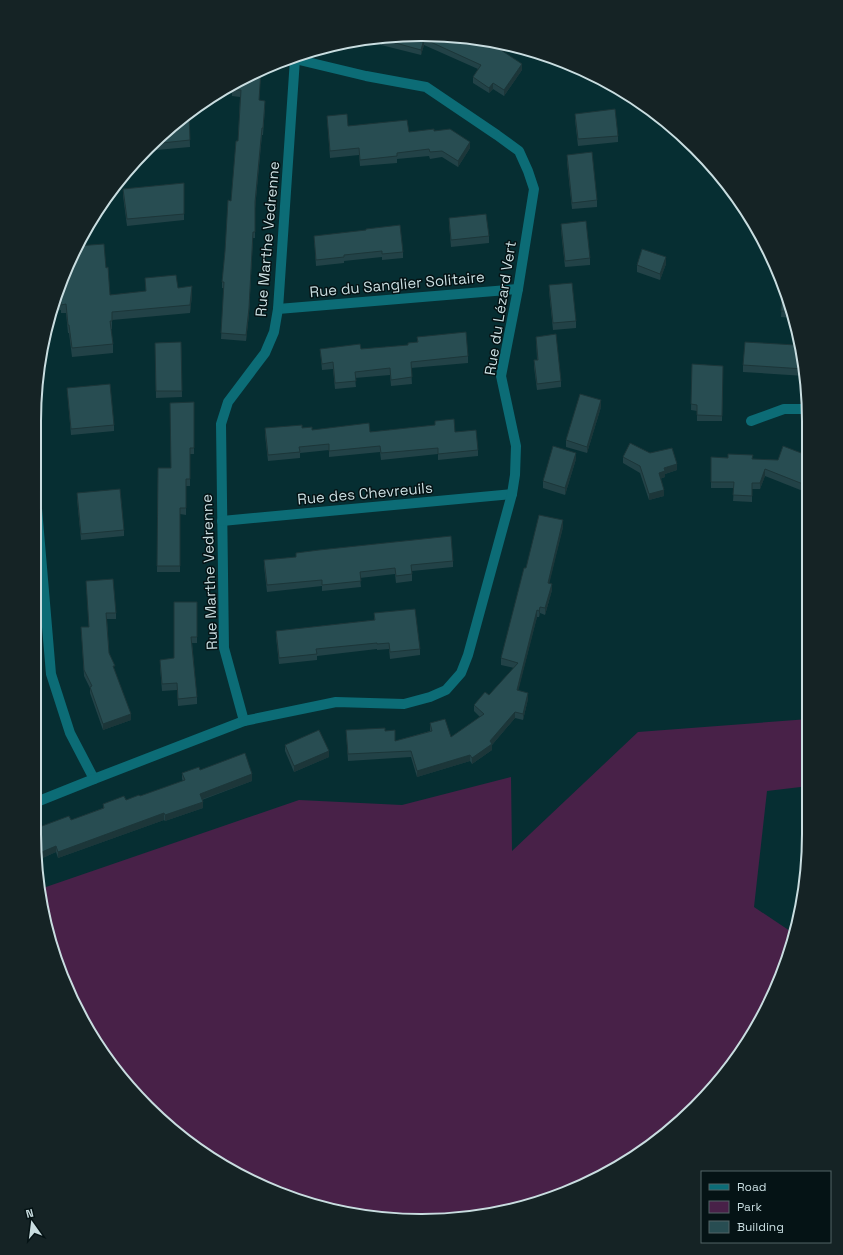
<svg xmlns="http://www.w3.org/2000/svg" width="843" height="1255" font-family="'Space Grotesk',sans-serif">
	<rect width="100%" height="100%" fill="#062e32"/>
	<polygon fill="#482148" points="809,719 809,786 767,791 754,907 793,933 769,1005 696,1107 615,1169 497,1214 396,1220 273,1192 185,1141 99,1049 54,958 43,888 299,800 402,805 511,777 512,851 638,732"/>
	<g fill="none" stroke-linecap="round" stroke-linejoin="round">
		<g stroke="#0c6c76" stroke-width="10">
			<polyline points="278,309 518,289"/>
			<polyline points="751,421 784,409 808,409"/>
			<polyline points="34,473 51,674 70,733 94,779 244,721 224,648 221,424 228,402 265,353 274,332 278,309 295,59 294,57"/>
			<polyline points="222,521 512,494"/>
			<polyline points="244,721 336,702 404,704 430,697 446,690 461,673 468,655 512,494 515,475 516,446 501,376 518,289 534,189 528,171 519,151 497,135 426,87 366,76 295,59"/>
			<polyline points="34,803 94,779"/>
		</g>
	</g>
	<g fill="#224247">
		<polygon points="421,34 522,70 504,96 493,89 489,93 473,83 473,77 478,69 424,45 421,55 381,45 381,39"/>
		<polygon points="261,70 259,100 265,107 263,135 262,135 255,209 255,238 253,238 249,314 246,341 221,339 224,288 222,288 222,282 238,141 240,97 232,96 232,86"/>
		<polygon points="189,113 190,147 145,151 147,148"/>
		<polygon points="575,114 618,136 618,142 578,146 575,120"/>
		<polygon points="327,116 348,126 409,132 434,131 470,148 458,167 442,157 430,159 429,156 397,159 397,163 360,166 359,155 330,158"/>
		<polygon points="567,155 597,200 597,207 572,209 567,162"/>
		<polygon points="184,183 184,220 127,226 123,196 123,189"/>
		<polygon points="449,218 489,236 489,243 451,247 449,224"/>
		<polygon points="561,224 590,258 590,265 565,267 561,231"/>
		<polygon points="314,236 403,252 403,258 382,260 382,257 344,261 344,263 316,266"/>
		<polygon points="74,250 106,268 110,295 146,291 145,278 178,288 192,295 190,313 112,320 112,329 111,329 113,344 113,353 72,357 69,333 68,333 66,313 61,313 61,310 53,311"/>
		<polygon points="666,264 660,280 637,272 637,265"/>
		<polygon points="783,284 793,318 781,317"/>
		<polygon points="549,285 576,321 576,328 553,330 549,291"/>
		<polygon points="417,337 468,356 468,363 411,368 412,384 391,386 390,375 355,378 356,387 335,389 333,369 322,370 320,349 361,349 408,345 408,343 417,342"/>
		<polygon points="536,337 561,381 561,387 537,390 534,367 534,360 537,360"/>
		<polygon points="181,342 182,397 156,398 155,343"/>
		<polygon points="796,345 802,346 805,376 743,372 743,365"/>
		<polygon points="692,364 723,366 722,421 697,421 697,411 691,410"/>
		<polygon points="67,388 114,425 114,431 71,435"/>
		<polygon points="194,402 194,454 190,454 190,486 186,486 186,515 180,514 180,572 157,572 158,468 171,468"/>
		<polygon points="601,407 587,453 566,447 566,440"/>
		<polygon points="435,421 455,432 478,450 478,456 438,460 438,454 381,460 380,452 329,457 329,450 300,453 300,458 268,461 265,435 265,428 302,428 312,430 370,432 435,425"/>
		<polygon points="809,456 808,493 765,476 760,489 752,489 752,502 733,501 734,488 711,488 711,457 778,460"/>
		<polygon points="623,457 677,470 665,474 665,477 660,479 664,496 649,500 640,473 623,463"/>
		<polygon points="576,459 565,495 543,488 543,481"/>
		<polygon points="77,493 124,530 124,536 81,540 77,499"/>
		<polygon points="563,527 549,583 552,590 545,615 540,613 539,617 537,617 518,690 528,699 523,720 515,718 492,745 492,750 472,764 470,761 417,777 411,757 348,761 346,730 385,731 395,741 430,731 430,723 451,737 480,717 474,711 474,705 489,695 514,668 501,665 501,658 526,568"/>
		<polygon points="296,553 453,561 453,567 412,571 412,581 396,583 395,574 360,578 361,587 322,591 322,586 267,592 264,566 264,560 296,557"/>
		<polygon points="86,581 116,613 116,619 107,619 109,653 131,720 103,730 90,693 90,688 84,676 81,627 89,627"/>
		<polygon points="197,602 197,643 192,643 197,697 197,704 178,706 177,690 162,691 160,666 160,660 174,658"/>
		<polygon points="374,613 420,649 420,655 390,659 389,649 377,650 377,649 317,656 317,660 279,664 276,637 276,631 374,620"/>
		<polygon points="285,745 329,757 294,772 285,751"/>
		<polygon points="200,770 252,781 202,800 203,808 165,821 164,820 58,858 56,852 38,860 34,834 103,808 103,804 126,800 140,796 183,781 182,779 182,773"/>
	</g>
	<g fill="#1c3639">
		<polygon points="424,39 424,45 421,55 421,50"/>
		<polygon points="522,64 522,70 504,96 504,90"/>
		<polygon points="493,83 493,89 489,93 489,88"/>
		<polygon points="262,128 255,209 255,238 255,202"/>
		<polygon points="470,142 470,148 458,167 458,161"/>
		<polygon points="253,232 249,314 246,341 246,335"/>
		<polygon points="666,257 666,264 660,280 660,274"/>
		<polygon points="192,286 192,295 190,313 190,305"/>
		<polygon points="601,400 601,407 587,453 587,447"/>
		<polygon points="576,453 576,459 565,495 565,488"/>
		<polygon points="677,464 677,470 665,474 665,477 659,479 659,473 664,468"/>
		<polygon points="765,469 765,476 760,489 760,483"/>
		<polygon points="809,483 809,490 808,493 808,486"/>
		<polygon points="664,490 664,496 649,500 649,494"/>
		<polygon points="563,520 563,527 548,589 548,583"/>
		<polygon points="552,584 552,590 545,615 545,608"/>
		<polygon points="540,607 540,613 539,617 539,611"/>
		<polygon points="537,610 537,617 517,696 517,690"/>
		<polygon points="528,693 528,699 523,720 523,714"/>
		<polygon points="515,712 515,718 492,745 492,750 472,764 472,758 490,741"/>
		<polygon points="131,714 131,720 103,730 103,724"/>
		<polygon points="329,751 329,757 294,772 294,766"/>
		<polygon points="470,755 470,761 417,777 417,771"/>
		<polygon points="252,774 252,781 200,800 200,794"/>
		<polygon points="203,802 203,808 165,821 165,815"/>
		<polygon points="164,813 164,820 58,858 58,852"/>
		<polygon points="56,846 56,852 38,860 37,854"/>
	</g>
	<g fill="#284d52" stroke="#1c3639">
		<polygon points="421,34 486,40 522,64 504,90 493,83 489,88 473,77 481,65 424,39 421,50 381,39 381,38"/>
		<polygon points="261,70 259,100 265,101 263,128 262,128 255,202 255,232 253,232 249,308 246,335 221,333 224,282 222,282 225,251 228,200 231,201 236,141 238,141 241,90 232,90 232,86"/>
		<polygon points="615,109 618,136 578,139 575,114"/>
		<polygon points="189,113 190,140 152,144"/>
		<polygon points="347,114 348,126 407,120 409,132 434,129 434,131 450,129 470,142 458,161 442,151 430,152 429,149 397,153 397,156 360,160 359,148 330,151 327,116"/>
		<polygon points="592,152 597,200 572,203 567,155"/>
		<polygon points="184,183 184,214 127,219 123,189"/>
		<polygon points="486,214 489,236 451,240 449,218"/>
		<polygon points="586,221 590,258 565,261 561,224"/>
		<polygon points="400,225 403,252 382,254 382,251 344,255 344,257 316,260 314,236 366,230 366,229"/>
		<polygon points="104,244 106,268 108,267 110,295 146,291 145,278 176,275 178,288 192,286 190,305 112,312 112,321 110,321 113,344 72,348 69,325 68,325 66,304 61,305 61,302 56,302 74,250 77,246"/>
		<polygon points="642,249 666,257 660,274 637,265"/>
		<polygon points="572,283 576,321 553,323 549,285"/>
		<polygon points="783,284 791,311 781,311"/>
		<polygon points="466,332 468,356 411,362 412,377 391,380 390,368 355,372 356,381 335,383 333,362 322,364 320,349 360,344 361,349 408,345 408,343 418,342 417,337"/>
		<polygon points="797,332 802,346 804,369 743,365 745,342 796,345"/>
		<polygon points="556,334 561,381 537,384 534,360 538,360 536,337"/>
		<polygon points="181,342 182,391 156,391 155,343"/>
		<polygon points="692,364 723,366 722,416 697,415 697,405 691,404"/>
		<polygon points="110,384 114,425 71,429 67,388"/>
		<polygon points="580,394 601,400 587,447 566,440"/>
		<polygon points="194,402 194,448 190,448 190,479 186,479 186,508 180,508 180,566 157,566 158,468 171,468 170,403"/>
		<polygon points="454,419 455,432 476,430 478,450 438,454 438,448 381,453 380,446 329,451 329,444 299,447 300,452 268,455 265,428 302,425 302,428 312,427 312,430 369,423 370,432 435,425 435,421"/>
		<polygon points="630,443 650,453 672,448 677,464 664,468 665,471 659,473 664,490 649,494 640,466 623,457"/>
		<polygon points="553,446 576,453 565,488 543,481"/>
		<polygon points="783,446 809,456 809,483 808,486 765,469 760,483 752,483 752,496 733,495 734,482 711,482 711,457 728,458 728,454 753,455 752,459 778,460"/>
		<polygon points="120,489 124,530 81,534 77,493"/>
		<polygon points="539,515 563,520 548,583 552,584 545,608 540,607 539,611 537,610 517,690 528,693 523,714 515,712 490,741 492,744 472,758 470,755 417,771 411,751 348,754 346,730 385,728 385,731 395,730 395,741 432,731 430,723 445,719 451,737 484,714 474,705 485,692 489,695 518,663 501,658 524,568 526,568"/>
		<polygon points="451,536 453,561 411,565 412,574 396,576 395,568 360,572 361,581 322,585 322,580 267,585 264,560 296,557 296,553 319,550"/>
		<polygon points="113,579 116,613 106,613 109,653 115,666 113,666 131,714 103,724 90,687 92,686 84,670 81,627 89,627 86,581"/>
		<polygon points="174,602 197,602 197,637 191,637 197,697 178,699 177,683 162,684 160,660 174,658"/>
		<polygon points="415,609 420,649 390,652 389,643 377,644 377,643 316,649 317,654 279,658 276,631 375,620 374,613"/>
		<polygon points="319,730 329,751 294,766 285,745"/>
		<polygon points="245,753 252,774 200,794 203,802 165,815 164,813 58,852 56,846 37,854 34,834 34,829 69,816 71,820 104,808 103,804 124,796 126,800 139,795 140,796 185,780 182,773 199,767 200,770"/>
	</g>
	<g text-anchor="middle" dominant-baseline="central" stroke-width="3" stroke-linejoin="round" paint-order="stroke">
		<g font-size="15" fill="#c9dde0" stroke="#051315">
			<text transform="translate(267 239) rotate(-85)">Rue Marthe Vedrenne</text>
			<text transform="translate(397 284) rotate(-5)">Rue du Sanglier Solitaire</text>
			<text transform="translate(500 308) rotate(-81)">Rue du Lézard Vert</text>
			<text transform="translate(365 493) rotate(-5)">Rue des Chevreuils</text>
			<text transform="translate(209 572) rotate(-92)">Rue Marthe Vedrenne</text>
		</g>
	</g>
	<path d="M0 0H843V1255H0ZM421 41H422A380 380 0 0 1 802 421V834A380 380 0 0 1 422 1214H421A380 380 0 0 1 41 834V421A380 380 0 0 1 421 41Z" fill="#152325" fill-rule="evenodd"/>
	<path fill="none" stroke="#c9dde0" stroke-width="2" d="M421 41H422A380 380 0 0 1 802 421V834A380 380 0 0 1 422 1214H421A380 380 0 0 1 41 834V421A380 380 0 0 1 421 41Z"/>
	<rect x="701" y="1171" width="130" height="72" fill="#051315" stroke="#536466"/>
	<rect x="709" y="1184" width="20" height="6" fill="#0c6c76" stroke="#536466"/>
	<text x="737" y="1191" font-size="12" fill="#c9dde0">Road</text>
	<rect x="709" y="1201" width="20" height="12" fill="#482148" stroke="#536466"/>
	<text x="737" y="1211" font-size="12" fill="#c9dde0">Park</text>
	<rect x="709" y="1221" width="20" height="12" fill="#284d52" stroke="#536466"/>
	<text x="737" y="1231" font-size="12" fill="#c9dde0">Building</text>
	<g transform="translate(32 1223) rotate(346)" stroke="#051315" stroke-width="3" paint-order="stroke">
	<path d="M0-3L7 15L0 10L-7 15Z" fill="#c9dde0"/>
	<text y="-6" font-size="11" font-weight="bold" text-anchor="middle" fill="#c9dde0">N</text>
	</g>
</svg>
